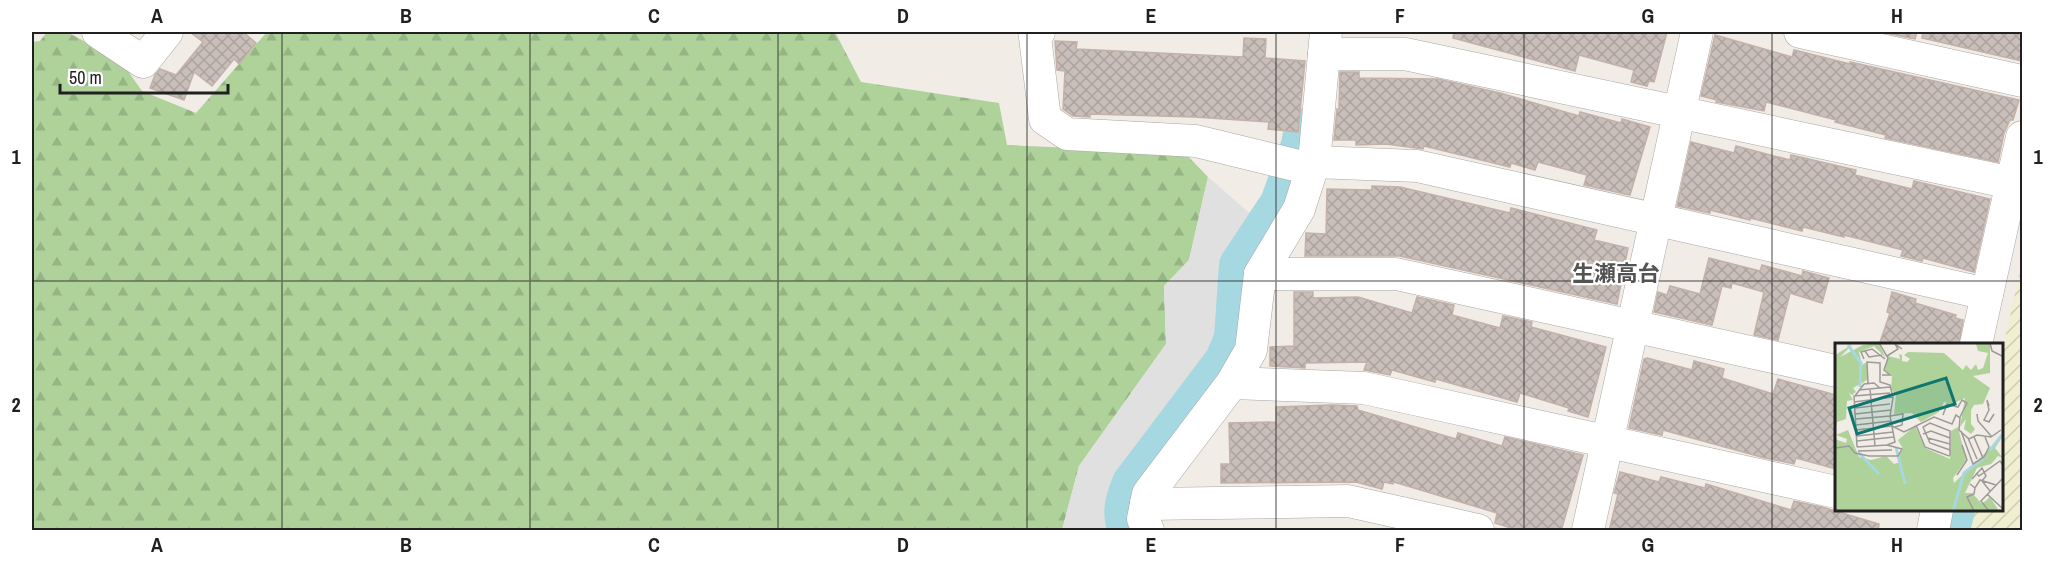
<svg xmlns="http://www.w3.org/2000/svg" width="2054" height="562" font-family="'Archivo Narrow','Noto Sans JP',sans-serif">
	<defs>
		<pattern id="farmland-furrows" width="10" height="10" patternUnits="userSpaceOnUse" patternTransform="scale(1.5)"><rect width="10" height="10" fill="#f0efd1"/><path d="M-1 1l2-2M0 10L10 0M9 11l2-2" fill="none" stroke="#cecdb3"/></pattern>
		<pattern id="forest-firs" width="22" height="20" patternUnits="userSpaceOnUse" patternTransform="scale(1.5)"><rect width="22" height="20" fill="#afd29a"/><path d="M5 1l3.5 6h-7zM16 11l3.5 6h-7z" fill="#96b484"/></pattern>
		<pattern id="building-cross-hatch" width="8" height="8" patternUnits="userSpaceOnUse" patternTransform="scale(1.5)"><rect width="8" height="8" fill="#c9beb9"/><path d="M0 0l8 8M0 8l8-8" fill="none" stroke="#aca39f"/></pattern>
	</defs>
	<rect width="100%" height="100%" fill="#f1ece6"/>
	<polygon fill="url(#farmland-furrows)" points="2022,261 2022,530 1961,530 1966,510 2002,510 2002,353"/>
	<polygon fill="url(#forest-firs)" points="47,32 67,32 121,61 142,91 196,113 267,32 835,32 861,82 999,103 1007,145 1185,153 1208,177 1189,260 1164,286 1166,344 1079,466 1062,530 32,530 32,42 40,41"/>
	<polygon fill="#e0e0e0" points="1208,177 1254,217 1229,257 1223,343 1120,488 1112,511 1119,530 1062,530 1079,466 1166,344 1164,286 1189,260"/>
	<g fill="none" stroke-linecap="round" stroke-linejoin="round">
		<g stroke="#a5d8e0" stroke-width="40">
			<path d="M1128 530C1121 513 1125 500 1132 483L1225 360 1234 338 1239 265 1280 203 1301 145 1304 128"/>
			<polyline points="1950,530 1955,510"/>
		</g>
	</g>
	<g fill="url(#building-cross-hatch)" stroke="#c3b1a8" stroke-width="1.5">
		<polygon points="190,32 243,32 256,43 239,64 234,59 212,86 194,72 184,100 150,88 155,75 160,69 176,75 203,42"/>
		<polygon points="1454,32 1667,32 1654,82 1649,81 1647,86 1631,82 1634,70 1579,55 1575,71 1453,38"/>
		<polygon points="1881,32 1917,32 1915,39"/>
		<polygon points="1923,32 2022,32 2022,61 1922,38"/>
		<polygon points="1715,35 1792,57 1794,50 1850,64 1850,62 2019,100 2013,120 2010,120 2004,133 1998,162 1885,138 1886,135 1835,122 1836,120 1766,102 1764,111 1716,102 1717,100 1701,96"/>
		<polygon points="1244,38 1266,39 1265,58 1305,61 1298,132 1268,129 1269,122 1194,117 1090,114 1090,117 1073,116 1063,109 1065,71 1057,70 1055,41 1077,42 1076,49 1243,57"/>
		<polygon points="1340,72 1359,72 1359,78 1438,79 1500,93 1579,116 1580,112 1621,123 1622,119 1650,127 1630,195 1584,185 1587,175 1538,162 1535,170 1511,163 1510,167 1424,146 1423,149 1386,144 1356,145 1356,140 1334,140 1337,109 1339,109"/>
		<polygon points="1691,142 1734,153 1736,146 1790,160 1791,155 1856,170 1855,175 1912,189 1914,181 1990,199 1974,272 1923,258 1922,261 1901,256 1903,250 1844,235 1844,237 1803,227 1802,231 1750,218 1750,220 1710,210 1710,213 1677,206"/>
		<polygon points="1372,186 1400,187 1510,213 1511,208 1597,230 1594,240 1628,248 1617,304 1400,256 1305,256 1306,233 1326,234 1327,189 1372,190"/>
		<polygon points="1709,258 1760,271 1762,265 1802,276 1803,271 1829,278 1822,303 1790,293 1778,340 1754,335 1764,292 1732,283 1731,288 1722,286 1712,325 1654,312 1658,292 1667,295 1670,286 1700,294"/>
		<polygon points="1294,292 1313,292 1313,298 1358,297 1412,313 1417,297 1454,305 1452,315 1500,328 1503,316 1532,322 1531,327 1606,347 1588,417 1568,411 1569,408 1520,393 1517,402 1436,379 1435,382 1392,370 1390,375 1364,370 1367,362 1305,363 1305,368 1270,366 1270,347 1294,346"/>
		<polygon points="1892,292 1916,299 1915,303 1956,315 1955,318 1963,320 1959,345 1879,345 1890,313 1887,312"/>
		<polygon points="1647,358 1692,370 1694,361 1724,369 1722,378 1773,394 1778,379 1836,395 1836,469 1796,458 1794,464 1761,457 1663,430 1662,435 1629,428 1644,359"/>
		<polygon points="1331,405 1357,406 1358,410 1456,439 1458,433 1502,446 1505,437 1583,455 1561,531 1520,531 1495,523 1497,513 1394,482 1393,484 1384,482 1382,489 1356,482 1221,483 1221,464 1230,464 1229,423 1276,422 1276,407"/>
		<polygon points="1620,472 1659,482 1661,477 1705,488 1706,484 1791,510 1794,501 1822,507 1879,524 1878,531 1609,531 1618,494 1614,493"/>
	</g>
	<g fill="none" stroke-linecap="round" stroke-linejoin="round">
		<g stroke="#a7a7a7" stroke-width="33">
			<g id="minor">
				<polyline points="98,32 143,62 167,32"/>
				<polyline points="1039,32 1035,37 1045,119 1067,134 1196,141 1311,169"/>
				<polyline points="1800,32 2022,81"/>
				<polyline points="1324,54 1405,54 2012,183"/>
				<polyline points="1314,162 1417,166 1987,294"/>
				<polyline points="1260,274 1396,274 1836,371"/>
				<polyline points="1976,344 2022,137"/>
				<polyline points="1232,383 1364,388 1836,492"/>
				<polyline points="1146,504 1348,501 1478,530"/>
				<polyline points="1148,530 1143,519 1148,494 1232,383 1251,350 1260,274 1299,209 1314,162 1326,32"/>
				<polyline points="1588,530 1697,32"/>
				<polyline points="1933,530 1937,510"/>
			</g>
		</g>
		<use href="#minor" stroke="#fff" stroke-width="32"/>
	</g>
	<path fill="none" stroke="#202020" stroke-width="1.5" stroke-opacity="0.55" d="M282 32V530M530 32V530M778 32V530M1027 32V530M1276 32V530M1524 32V530M1772 32V530M32 281H2022"/>
	<g text-anchor="middle" dominant-baseline="central" stroke-width="4.5" stroke-linejoin="round" paint-order="stroke">
		<g font-size="22" font-weight="bold" fill="#535353" stroke="#fff">
			<text x="1616" y="273">生瀬高台</text>
		</g>
	</g>
	<g transform="translate(1835 343)">
		<rect width="168" height="168" fill="#f1ece6"/>
		<path d="M43 0 51 15 39 3 24 9 27 22 32 19V37L18 45 21 49 17 52 14 50 18 57 12 58 11 76 2 79 0 89V12L18 1 5 14 28 2ZM155 0V30L138 33 155 45 148 61 139 62 136 67V81L140 86 136 91 129 86 131 76 125 84 130 55 117 61 109 59 104 69 86 79 77 70 59 71 61 52 56 46 57 33 50 27 53 13 65 16 64 11 67 12V18L72 19 75 16 69 12 73 9 109 10 128 27 131 22 136 27 141 21 143 27 148 25 153 10 143 8 141 1ZM80 83 90 105 115 116 116 88 123 84 131 117 118 135 119 140 168 93 160 105 168 115 163 113 156 121 142 125 130 150H137L147 161 155 154 164 168H0V96L11 100 12 96 1 92 13 87 24 114 36 117 51 113 59 121 65 119 63 114 68 106 63 97Z" fill="#afd29a"/>
		<path fill="none" stroke="#a5d8e0" stroke-width="3" d="M13 2 26 20 25 44M61 104 70 141M155 107 167 92M23 109 44 131M118 168 129 130 151 113"/>
		<path fill="none" stroke="#9d9a97" stroke-width="1.5" d="M44 0 53 15 49 27 55 32H47M155 0 157 8 167 13M30 8 34 14 47 12M52 13 63 6 60 1 67 6M29 16 26 9 37 6 50 16M33 40 32 19 45 20V39L55 42 58 55 55 73 60 99 52 102M35 46 40 103M24 47 55 44M20 53 29 41 39 40 45 45M19 59 58 54M168 60V92M154 63 152 57 154 67 149 77 154 79 159 71M20 65 55 61M20 71 56 67M142 71 143 78 157 94M108 72 112 61 123 64 127 57 132 60 125 74M55 73 68 71 67 82 60 84M21 76 55 73M21 82 56 78M81 82 90 104 114 113 115 112V88L95 80 88 84 95 100 115 107M57 83 69 89 99 74 117 81 121 72 125 75 124 87 134 96 142 92 156 94 166 87M21 87 57 83M126 88 138 121 149 114 154 104 150 94M88 91 96 88 115 95M22 93 58 89M139 94 148 115M93 95 115 101M133 95 142 116M22 98 59 94M22 104 19 53 55 50M0 105 14 103 20 110 34 113H63L67 106 52 102 22 104M23 108 57 107M141 130 144 133 165 118 168 122M122 132 132 117 127 102M137 136 147 125 151 133 147 138 155 148M135 141 140 145 145 137 161 142M152 151 167 165M139 168 132 154 139 151 140 145M154 168 146 158 168 135"/>
		<path fill="#0f766e" fill-opacity="0.15" stroke="#0f766e" stroke-width="3" d="M111 35 120 61 22 91 14 65Z"/>
		<rect width="168" height="168" fill="none" stroke="#202020" stroke-width="3"/>
	</g>
	<rect width="2054" height="562" fill="none" stroke="#ffffff" stroke-width="66"/>
	<path d="M60 84v9h168v-9" fill="none" stroke="#202020" stroke-width="3"/>
	<text x="69" y="84" font-size="18" fill="#202020" stroke="#ffffff" stroke-width="4.5" paint-order="stroke">50 m</text>
	<rect x="33" y="33" width="1988" height="496" fill="none" stroke="#202020" stroke-width="2"/>
	<g font-size="20" text-anchor="middle" font-weight="bold" fill="#202020">
		<text x="157" y="23">A</text>
		<text x="406" y="23">B</text>
		<text x="654" y="23">C</text>
		<text x="903" y="23">D</text>
		<text x="1151" y="23">E</text>
		<text x="1400" y="23">F</text>
		<text x="1648" y="23">G</text>
		<text x="1897" y="23">H</text>
		<text x="16" y="164">1</text>
		<text x="2038" y="164">1</text>
		<text x="16" y="412">2</text>
		<text x="2038" y="412">2</text>
		<text x="157" y="552">A</text>
		<text x="406" y="552">B</text>
		<text x="654" y="552">C</text>
		<text x="903" y="552">D</text>
		<text x="1151" y="552">E</text>
		<text x="1400" y="552">F</text>
		<text x="1648" y="552">G</text>
		<text x="1897" y="552">H</text>
	</g>
</svg>
